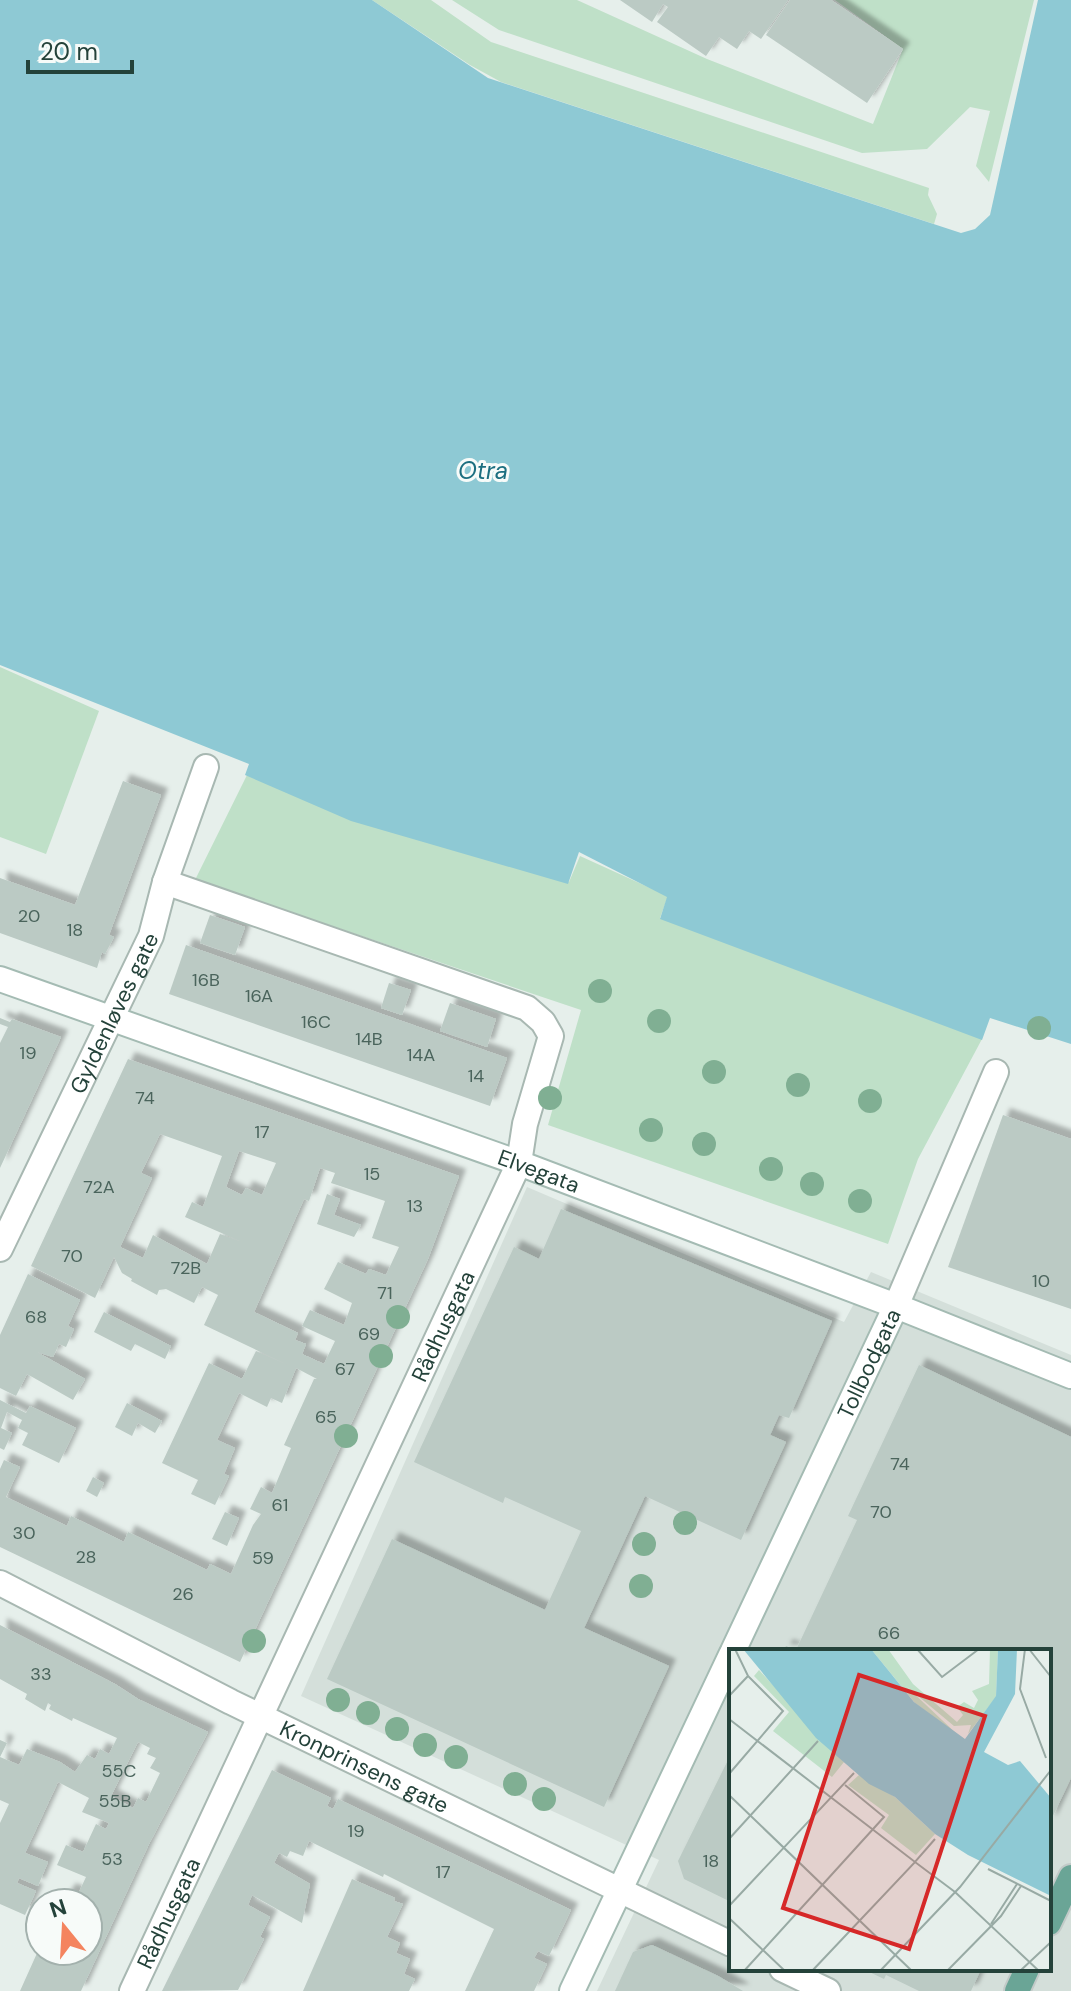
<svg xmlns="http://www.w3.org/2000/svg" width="1071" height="1991" font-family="'DM Sans',sans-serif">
	<defs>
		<filter id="shadow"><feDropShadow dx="7" dy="-7" stdDeviation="2" flood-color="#0004"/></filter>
	</defs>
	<rect width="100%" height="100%" fill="#e6efeb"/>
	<path fill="#d4dfda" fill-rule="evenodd" d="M527 1187 844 1322 871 1272 1071 1355V1991H597L659 1860 301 1696ZM731 1651H1049V1969H731Z"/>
	<g fill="#bfe0c8">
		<polygon points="372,0 431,0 491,42 929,188 928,195 937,214 934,224 501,82 470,65"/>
		<polygon points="452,0 577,0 707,59 873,124 903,49 835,0 1034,0 989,182 976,166 990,111 970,107 927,149 862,153 499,30"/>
		<polygon points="0,667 99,711 46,854 0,837"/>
		<polygon points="247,775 569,882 580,856 668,896 660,918 982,1039 918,1159 888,1244 548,1125 581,1010 195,880"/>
	</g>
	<polygon fill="#8ec9d4" points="0,0 372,0 488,78 961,233 975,229 990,215 1038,0 1071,0 1071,1044 990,1018 982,1040 660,919 667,897 579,852 568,884 351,821 245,775 249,764 0,665"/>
	<g fill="#bbcac4" fill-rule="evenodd" filter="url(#shadow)">
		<polygon points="620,0 788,0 761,39 749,31 737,49 719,37 706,56 657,22 668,7 663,4 652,22"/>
		<polygon points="790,0 831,0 903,49 867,103 766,35"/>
		<polygon points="123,781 161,795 109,935 114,937 105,954 102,952 97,968 0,933 0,878 75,905"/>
		<polygon points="210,915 245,927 235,955 200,943"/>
		<polygon points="186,945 507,1058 490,1106 169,994"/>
		<polygon points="389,983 411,990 402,1015 381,1008"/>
		<polygon points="450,1003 496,1019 487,1047 440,1031"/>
		<polygon points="0,1018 10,1022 12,1019 61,1037 0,1168 0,1043 8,1027 0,1024"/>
		<path d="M128 1059 459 1176 428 1259 240 1662 0 1547V1469L4 1460 20 1467 6 1497 67 1526 71 1516 124 1542 128 1532 207 1570 210 1564 231 1574 253 1525 261 1514 250 1509 261 1487 272 1493 291 1448 284 1445 314 1379H317L296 1368 282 1403 271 1398 267 1407 239 1393 217 1440 235 1448 224 1474 229 1476 215 1505 191 1494 198 1480 162 1463 209 1363 242 1379 256 1351 288 1365 204 1325 218 1295 202 1287 194 1303 166 1289 159 1290 157 1295 131 1281 132 1279 122 1273 114 1257 95 1298 31 1266ZM160 1134 222 1156 203 1207 192 1202 185 1217 242 1242 220 1234 207 1264 153 1235 143 1258 120 1247 152 1178 141 1173ZM239 1151 276 1163 262 1195 246 1188 242 1195 226 1187ZM320 1168 335 1173 331 1183 385 1201 372 1238 399 1247 386 1275 369 1269 366 1274 338 1262 324 1289 352 1303 344 1325 310 1310 302 1326 335 1341 324 1364 302 1354 306 1344 295 1340 298 1333 254 1312 304 1199 309 1201Z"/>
		<polygon points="1003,1115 1071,1139 1071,1309 948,1267"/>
		<polygon points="327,1194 340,1199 334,1215 361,1225 354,1237 317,1224"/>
		<polygon points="561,1209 832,1321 789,1418 779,1415 770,1435 786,1442 741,1540 645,1496 584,1628 669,1666 604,1807 327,1679 392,1539 545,1610 581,1531 505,1497 503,1503 414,1462 514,1247 539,1259"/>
		<polygon points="28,1274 80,1300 68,1326 74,1329 66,1347 59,1344 53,1357 37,1352 85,1379 73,1400 27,1374 16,1396 0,1388 0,1335"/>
		<polygon points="104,1312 171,1346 165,1359 135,1344 131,1351 94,1332"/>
		<polygon points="919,1365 1071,1437 1071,1778 1049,1824 1049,1651 783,1651 786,1646 796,1650 857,1520 848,1516"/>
		<polygon points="0,1400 26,1413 30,1406 76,1428 59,1463 22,1445 28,1433 18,1428 22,1420 7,1412 1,1428 12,1433 4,1450 0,1448"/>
		<polygon points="127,1403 162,1421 155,1433 138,1423 132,1436 115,1427"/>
		<polygon points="93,1477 104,1483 97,1497 86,1491"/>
		<polygon points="225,1512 239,1518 227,1546 212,1539"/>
		<path d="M0 1625 115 1684 138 1699 208 1732 149 1844 81 1991H20L38 1951H88V1903H60L69 1890 78 1894 86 1877 57 1865 66 1845 83 1852 96 1824 106 1829 109 1823 82 1812 89 1798 58 1782 25 1853 48 1862 38 1886 19 1878 17 1883 36 1891 25 1915 0 1904V1823L9 1804 0 1800V1740L7 1743 0 1757 19 1765 27 1749 60 1762 75 1772 87 1755 95 1759 100 1749 109 1754 117 1738 73 1718 72 1721 49 1709 51 1705 48 1703 45 1711 25 1699 27 1694 0 1679ZM138 1742 150 1748 147 1754 156 1758 150 1768 160 1773 146 1802 138 1798 133 1808 111 1796Z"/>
		<polygon points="731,1754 731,1902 684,1879 678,1861"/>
		<polygon points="272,1770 331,1798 327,1806 333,1809 338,1799 571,1910 549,1956 538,1951 534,1958 547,1964 534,1991 465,1991 494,1929 384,1874 383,1877 309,1841 303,1856 290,1851 287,1857 279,1853 274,1863 310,1884 302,1923 252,1895 248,1905 270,1917 260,1937 264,1939 238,1990 162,1991"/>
		<polygon points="352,1879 395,1898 394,1901 403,1904 387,1937 400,1943 396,1953 410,1959 404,1974 415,1979 409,1991 303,1991"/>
		<polygon points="652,1945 718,1976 743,1991 615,1991 633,1952"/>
		<polygon points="863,1969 981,1969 971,1991 919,1991 886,1975 884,1979"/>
	</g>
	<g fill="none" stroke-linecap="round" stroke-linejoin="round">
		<g stroke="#a8b8b2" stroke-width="28">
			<g id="street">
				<path id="s1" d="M0 1249 151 936 165 882 206 767"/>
				<polyline points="896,1306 996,1072"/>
				<path id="s2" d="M0 1583 231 1702 731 1944"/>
				<polyline points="782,1969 828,1991"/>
				<path id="s3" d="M132 1991 519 1163 525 1124 551 1036 543 1022 527 1008 165 882"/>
			</g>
		</g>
		<g stroke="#a4bbb3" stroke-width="28">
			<g id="secondary">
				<path id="s4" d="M0 979 519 1163 896 1306 1071 1376"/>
				<path id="s5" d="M733 1651 896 1306"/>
				<polyline points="572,1991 731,1655"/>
			</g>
		</g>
		<g stroke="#c2cac8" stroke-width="28">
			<g id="primary">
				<polyline points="1049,1923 1071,1877"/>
				<polyline points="1017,1991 1027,1969"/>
			</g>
		</g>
		<use href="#street" stroke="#fff" stroke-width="24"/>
		<use href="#secondary" stroke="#fff" stroke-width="24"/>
		<use href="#primary" stroke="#6aa596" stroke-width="24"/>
	</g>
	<g fill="#80af93">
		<circle cx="600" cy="991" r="12"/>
		<circle cx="659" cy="1021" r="12"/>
		<circle cx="1039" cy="1028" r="12"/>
		<circle cx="714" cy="1072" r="12"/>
		<circle cx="798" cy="1085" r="12"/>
		<circle cx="550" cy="1098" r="12"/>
		<circle cx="870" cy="1101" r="12"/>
		<circle cx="651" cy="1130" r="12"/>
		<circle cx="704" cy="1144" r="12"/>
		<circle cx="771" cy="1169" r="12"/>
		<circle cx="812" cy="1184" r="12"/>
		<circle cx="860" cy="1201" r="12"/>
		<circle cx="398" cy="1317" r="12"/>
		<circle cx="381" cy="1356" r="12"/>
		<circle cx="346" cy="1436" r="12"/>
		<circle cx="685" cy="1523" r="12"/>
		<circle cx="644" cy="1544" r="12"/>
		<circle cx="641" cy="1586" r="12"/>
		<circle cx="254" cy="1641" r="12"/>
		<circle cx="338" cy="1700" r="12"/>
		<circle cx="368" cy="1713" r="12"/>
		<circle cx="397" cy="1729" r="12"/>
		<circle cx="425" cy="1745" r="12"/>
		<circle cx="456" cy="1757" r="12"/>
		<circle cx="515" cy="1784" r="12"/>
		<circle cx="544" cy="1799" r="12"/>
	</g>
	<g text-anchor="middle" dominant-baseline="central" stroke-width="6" stroke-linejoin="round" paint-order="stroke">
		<g font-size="18" fill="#4a645c">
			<text x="29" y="916">20</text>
			<text x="75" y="930">18</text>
			<text x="206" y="980">16B</text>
			<text x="259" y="996">16A</text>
			<text x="316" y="1022">16C</text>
			<text x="369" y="1039">14B</text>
			<text x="28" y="1053">19</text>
			<text x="421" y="1055">14A</text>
			<text x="476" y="1076">14</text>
			<text x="145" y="1098">74</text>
			<text x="262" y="1132">17</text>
			<text x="372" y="1174">15</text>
			<text x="99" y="1187">72A</text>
			<text x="415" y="1206">13</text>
			<text x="72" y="1256">70</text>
			<text x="186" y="1268">72B</text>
			<text x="1041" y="1281">10</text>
			<text x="385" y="1293">71</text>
			<text x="36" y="1317">68</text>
			<text x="369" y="1334">69</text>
			<text x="345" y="1369">67</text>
			<text x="326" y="1417">65</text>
			<text x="900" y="1464">74</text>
			<text x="280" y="1505">61</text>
			<text x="881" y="1512">70</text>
			<text x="24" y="1533">30</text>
			<text x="86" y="1557">28</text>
			<text x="263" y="1558">59</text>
			<text x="183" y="1594">26</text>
			<text x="889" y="1633">66</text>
			<text x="41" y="1674">33</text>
			<text x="119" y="1771">55C</text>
			<text x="115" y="1801">55B</text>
			<text x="356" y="1831">19</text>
			<text x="112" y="1859">53</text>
			<text x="711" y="1861">18</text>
			<text x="443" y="1872">17</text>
		</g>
		<g font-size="22" fill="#24423a" stroke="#f7fbf9">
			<text stroke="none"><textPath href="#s1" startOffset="262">Gyldenløves gate</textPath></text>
			<text stroke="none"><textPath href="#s4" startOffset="572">Elvegata</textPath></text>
			<text stroke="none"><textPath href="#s3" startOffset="734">Rådhusgata</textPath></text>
			<text stroke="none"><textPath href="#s5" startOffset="318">Tollbodgata</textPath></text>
			<text stroke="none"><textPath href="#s2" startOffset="408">Kronprinsens gate</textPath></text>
			<text stroke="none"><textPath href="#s3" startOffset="86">Rådhusgata</textPath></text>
		</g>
		<g font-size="24" font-style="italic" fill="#1c6f80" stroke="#f7fbf9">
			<text x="483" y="470">Otra</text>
		</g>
	</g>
	<g transform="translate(729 1649)">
		<rect width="322" height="322" fill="#e6efeb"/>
		<path d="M142 0H159L184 35 228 73 234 66 228 58 235 53 245 59 249 51 243 42 260 35 261 0H269L267 48 239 85 242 76 225 77 177 37 231 88 186 54ZM30 21 115 113 103 128 44 82 60 63 25 27ZM130 126 166 148 206 185 187 206 152 179 160 166 119 136Z" fill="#bfe0c8"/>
		<path d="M14 0H142L185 53 236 90 267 47 269 0H288L286 45 255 103 279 116 291 112 322 149V247L239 206 206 185 166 148 140 135 87 89Z" fill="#8ec9d4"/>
		<path fill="none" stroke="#98aaa4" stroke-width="2" d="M188 0 213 28 250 0M296 0 291 40 317 109M300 0 322 28M0 47 19 27M0 70 186 213 206 190M0 125 54 62 19 27 6 0M0 146 183 322M0 190 89 92M259 220 322 252M226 243 310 322M0 257 125 124M0 269 56 322M262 275 288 235M15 322 155 168 116 136M83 322 186 213 226 243M151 322 231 238 322 121M218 322 272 267 292 237M291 322 322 293"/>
		<path fill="#d62828" fill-opacity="0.15" stroke="#d62828" stroke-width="4" d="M130 26 256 67 180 300 54 259Z"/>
		<rect width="322" height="322" fill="none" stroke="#24423a" stroke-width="4"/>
	</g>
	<g transform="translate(64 1927) rotate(342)"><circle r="38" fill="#f7fbf9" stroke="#a3b1ad" stroke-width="2"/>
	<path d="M0-6L14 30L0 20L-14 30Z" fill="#f4845f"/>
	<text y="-12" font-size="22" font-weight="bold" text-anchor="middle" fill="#24423a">N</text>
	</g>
	<path d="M28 60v12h104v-12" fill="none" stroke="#24423a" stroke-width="4"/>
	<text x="40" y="60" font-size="24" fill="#24423a" stroke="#f7fbf9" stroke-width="6" paint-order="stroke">20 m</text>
</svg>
